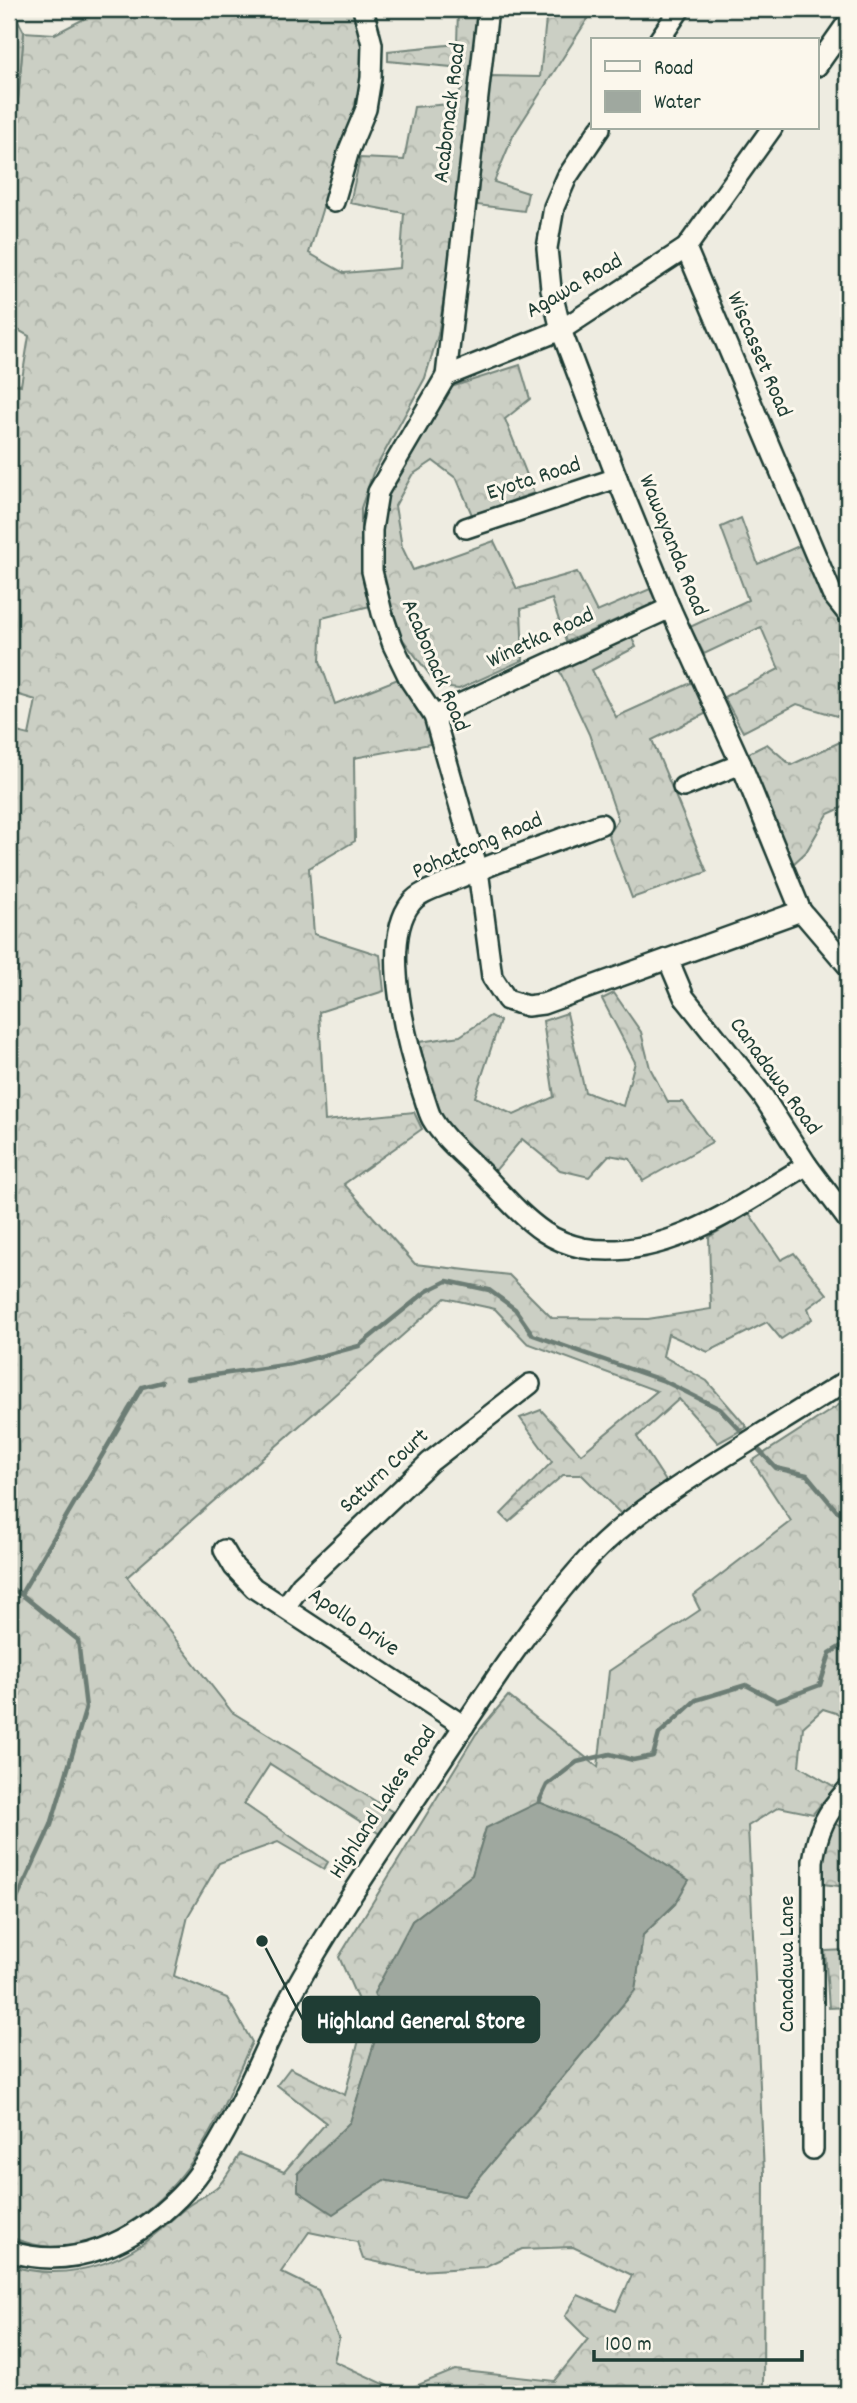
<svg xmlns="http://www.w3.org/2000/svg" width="857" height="2403" font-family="Dekko,sans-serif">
	<defs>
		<pattern id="forest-crowns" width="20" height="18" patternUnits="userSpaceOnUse" patternTransform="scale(1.75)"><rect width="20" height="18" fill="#cbcfc4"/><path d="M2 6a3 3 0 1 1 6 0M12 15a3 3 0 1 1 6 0" fill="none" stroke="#aeb3a9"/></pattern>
		<pattern id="wetland-marsh" width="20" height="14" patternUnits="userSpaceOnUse" patternTransform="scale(1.75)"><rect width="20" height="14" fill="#cbcfc4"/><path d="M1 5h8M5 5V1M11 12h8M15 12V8" fill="none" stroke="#aeb3a9"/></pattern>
	</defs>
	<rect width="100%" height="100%" fill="#eeece1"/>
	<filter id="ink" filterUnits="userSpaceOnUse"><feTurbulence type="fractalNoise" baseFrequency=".0143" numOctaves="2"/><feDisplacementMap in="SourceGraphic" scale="14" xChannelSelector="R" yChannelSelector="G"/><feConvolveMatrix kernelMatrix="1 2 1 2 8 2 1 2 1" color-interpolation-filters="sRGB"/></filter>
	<g filter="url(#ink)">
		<g fill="url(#forest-crowns)" stroke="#75867c" stroke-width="2" fill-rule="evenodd">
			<path d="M103 9H354L361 44 362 80 355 111 342 144 309 253 344 273 400 268 404 213 350 203 360 158 404 160 414 107 450 104 462 89V68L388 61V51L457 44 458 9H482L476 67 466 112 455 229 438 335 425 378 373 473 361 508V569L370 606 322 618 320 661 335 704 398 679 424 716 430 744 354 758 355 841 309 868 314 934 380 955 384 991 319 1012 325 1121 414 1112 422 1129 344 1184 415 1264 509 1275 552 1318 648 1319 711 1309 709 1237 749 1213 781 1260 794 1253 827 1294 808 1308 812 1319 781 1339 767 1322 708 1352 668 1334 663 1356 707 1381 747 1427 718 1443 679 1399 637 1437 667 1483 621 1514 582 1475H563L509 1522 501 1514 552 1462 520 1418 541 1410 581 1454 657 1391 527 1343 495 1309 445 1298 127 1577 232 1712 393 1812 380 1834 270 1764 244 1804 328 1862 324 1869 278 1842 219 1863 188 1916 174 1976 227 1998 252 2042C234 2080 219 2122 195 2157 164 2203 113 2245 56 2247 39 2247 24 2242 9 2237V1000L18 967 9 961V930L17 922 14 898H9V730L29 735 36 700 9 692V652L14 624 9 572V463L17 410 9 407V383L21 385 29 336 9 325V154L15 134 24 32 55 34Z"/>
			<polygon points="547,9 594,9 513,136 494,182 528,193 524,211 477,205 490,76 540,77"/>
			<polygon points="520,365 530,399 505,419 534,493 472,515 457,479 433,461 412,475 395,506 402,547 413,570 494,541 517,589 577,572 597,612 650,589 657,602 566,642 552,599 521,609 523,660 459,689 439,687 401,637 390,613 380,571 381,530 388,493 451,387"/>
			<path d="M741 518 758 564 801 545C814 574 824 608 848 630V805L828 814 806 852 792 865 747 754 767 744 791 765 840 742V717L797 704 743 732 724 697 779 669 761 627 704 654 690 627 748 600 721 527Z"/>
			<polygon points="631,636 636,647 592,670 616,717 695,681 709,712 652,740 707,872 632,898 608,834 618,819 589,734 559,670"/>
			<polygon points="614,993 641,1032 650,1068 668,1102 683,1102 712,1142 643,1181 630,1159 609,1155 589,1177 560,1170 522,1139 495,1171 468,1152 438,1114 419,1042 460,1036 490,1016 500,1021 475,1097 514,1115 554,1097 543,1021 567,1013 585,1092 623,1106 635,1062 602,999"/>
			<path d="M848 1399V1717L823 1709 803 1727 799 1766 835 1787 813 1814 779 1807 748 1826 764 2173 763 2394H9V2265C53 2280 104 2270 142 2244 157 2234 170 2221 184 2209 194 2200 209 2195 219 2185 227 2177 234 2163 240 2154L284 2172 326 2123 277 2085 290 2068 345 2095 365 2016 339 1957 476 1734 508 1696 598 1767 609 1671 700 1610 693 1596 791 1521 752 1461ZM486 1828 675 1904 643 1935 635 1990 464 2196 384 2180 298 2173 350 2123 412 1921 472 1875ZM309 2232 357 2242 363 2259 418 2271 484 2267 522 2249 573 2247 632 2275 616 2311 578 2295 565 2316 588 2339 554 2381 455 2370 401 2392 334 2361 339 2339 318 2290 281 2272Z"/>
			<path d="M834 1823 848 1831V1887L823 1884C823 1862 822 1843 834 1823Z"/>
			<polygon points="848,1950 848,2007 829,2008 825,1951"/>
		</g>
		<polygon fill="url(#wetland-marsh)" stroke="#75867c" stroke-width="2" points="9,9 12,9 24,32 15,134 9,154"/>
		<polygon fill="#9fa89f" stroke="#6c7d74" stroke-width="2" points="539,1802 618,1834 689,1880 675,1904 643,1935 635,1990 464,2196 384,2180 333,2214 298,2191 298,2173 350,2122 383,2014 374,1993 412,1921 472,1875 486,1828"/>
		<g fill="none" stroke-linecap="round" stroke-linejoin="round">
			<g stroke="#6c7d74" stroke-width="4.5">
				<polyline points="187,1379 291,1364 359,1346 427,1291 447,1281 489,1290 515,1309 533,1335 664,1381 720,1409 742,1432"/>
				<polyline points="759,1450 776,1468 807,1475 836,1510 848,1516"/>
				<polyline points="9,1587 21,1594 142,1387 162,1382"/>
				<polyline points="539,1802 547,1785 577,1762 610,1754 633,1760 653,1756 659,1734 696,1700 746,1685 777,1701 820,1685 830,1653 848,1642"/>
				<polyline points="9,2003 14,1905 51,1825 86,1708 78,1640 21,1594"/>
			</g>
			<g stroke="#1f3d34" stroke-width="24">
				<g id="minor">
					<polyline points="488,9 446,376 378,492 372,530 372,571 382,613 393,645 410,680 434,716 478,870 492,977 507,1000 527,1006 543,1004 801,911"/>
					<polyline points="659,40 680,9"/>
					<polyline points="817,66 848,22"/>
					<polyline points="600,128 567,177 554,207 547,248 551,289 561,330 617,478 670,608 741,764 801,911 848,966"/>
					<polyline points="334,202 349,150 366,109 371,78 372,44 363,9"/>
					<polyline points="686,248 832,594 848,614"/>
					<polyline points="446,376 561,330 686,248 772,128"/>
					<polyline points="466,528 617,478"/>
					<polyline points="434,716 670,608"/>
					<polyline points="683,787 741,764"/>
					<path d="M601 824C551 843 501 860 452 881 439 887 420 891 411 903 379 943 408 1050 423 1094 426 1102 428 1112 432 1119 443 1138 463 1154 479 1170 500 1191 519 1215 544 1232 556 1240 569 1245 583 1248 665 1262 741 1205 807 1165"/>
					<polyline points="668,959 684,997 762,1095 807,1165 848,1220"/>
					<polyline points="224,1550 234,1567 254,1588 464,1726"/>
					<polyline points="285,1607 301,1585 430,1462 530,1384"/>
					<path d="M813 2149V1861C818 1829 826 1813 848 1789"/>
					<path d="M9 2251C73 2272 135 2242 180 2196 228 2147 258 2057 291 1996 334 1918 385 1845 434 1771 482 1699 529 1624 587 1560 621 1523 666 1494 708 1467 754 1438 801 1409 848 1380"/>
				</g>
			</g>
			<use href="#minor" stroke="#fbf7ec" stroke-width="19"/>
		</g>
	</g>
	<g text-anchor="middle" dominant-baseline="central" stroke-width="6" stroke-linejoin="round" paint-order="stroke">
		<g font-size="23" fill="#1f3d34" stroke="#fbf7ec">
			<text transform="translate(451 113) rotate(-83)">Acabonack Road</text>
			<text transform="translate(575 287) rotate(-30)">Agawa Road</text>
			<text transform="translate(758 355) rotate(67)">Wiscasset Road</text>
			<text transform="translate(534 480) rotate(-18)">Eyota Road</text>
			<text transform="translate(672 546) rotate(68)">Wawayanda Road</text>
			<text transform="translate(541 639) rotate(-25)">Winetka Road</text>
			<text transform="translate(434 666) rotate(67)">Acabonack Road</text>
			<text transform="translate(478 847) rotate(-23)">Pohatcong Road</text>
			<text transform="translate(774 1077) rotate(54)">Canadawa Road</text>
			<text transform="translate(385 1472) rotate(-43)">Saturn Court</text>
			<text transform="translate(353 1623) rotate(34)">Apollo Drive</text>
			<text transform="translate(384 1803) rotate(-57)">Highland Lakes Road</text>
			<text transform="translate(788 1964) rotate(-90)">Canadawa Lane</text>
		</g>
	</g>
	<path fill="none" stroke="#1f3d34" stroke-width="2.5" d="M262 1941L303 2020"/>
	<circle fill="#1f3d34" stroke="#fbf7ec" stroke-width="2.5" cx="262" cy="1941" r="7"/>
	<rect fill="#1f3d34" stroke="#1f3d34" stroke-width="2.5" x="303" y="1997" width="236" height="45" rx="7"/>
	<g font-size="24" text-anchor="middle" font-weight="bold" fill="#fff">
		<text x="421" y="2028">Highland General Store</text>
	</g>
	<rect width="857" height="2403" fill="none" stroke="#fbf7ec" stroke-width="35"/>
	<rect x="18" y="18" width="822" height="2368" fill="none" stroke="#1f3d34" stroke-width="2.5" filter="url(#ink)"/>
	<rect x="591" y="38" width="228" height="91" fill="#fbf7ec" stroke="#a3ada2" stroke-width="2"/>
	<rect x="605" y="61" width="35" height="10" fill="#fbf7ec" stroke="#a3ada2" stroke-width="2"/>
	<text x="654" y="74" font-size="21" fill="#1f3d34">Road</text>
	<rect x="605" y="91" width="35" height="21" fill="#9fa89f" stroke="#a3ada2" stroke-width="2"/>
	<text x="654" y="108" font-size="21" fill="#1f3d34">Water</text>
	<path d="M594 2350v10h208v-10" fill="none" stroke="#1f3d34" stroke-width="3.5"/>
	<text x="605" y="2350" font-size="21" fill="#1f3d34" stroke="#fbf7ec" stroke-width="5" paint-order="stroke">100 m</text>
</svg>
